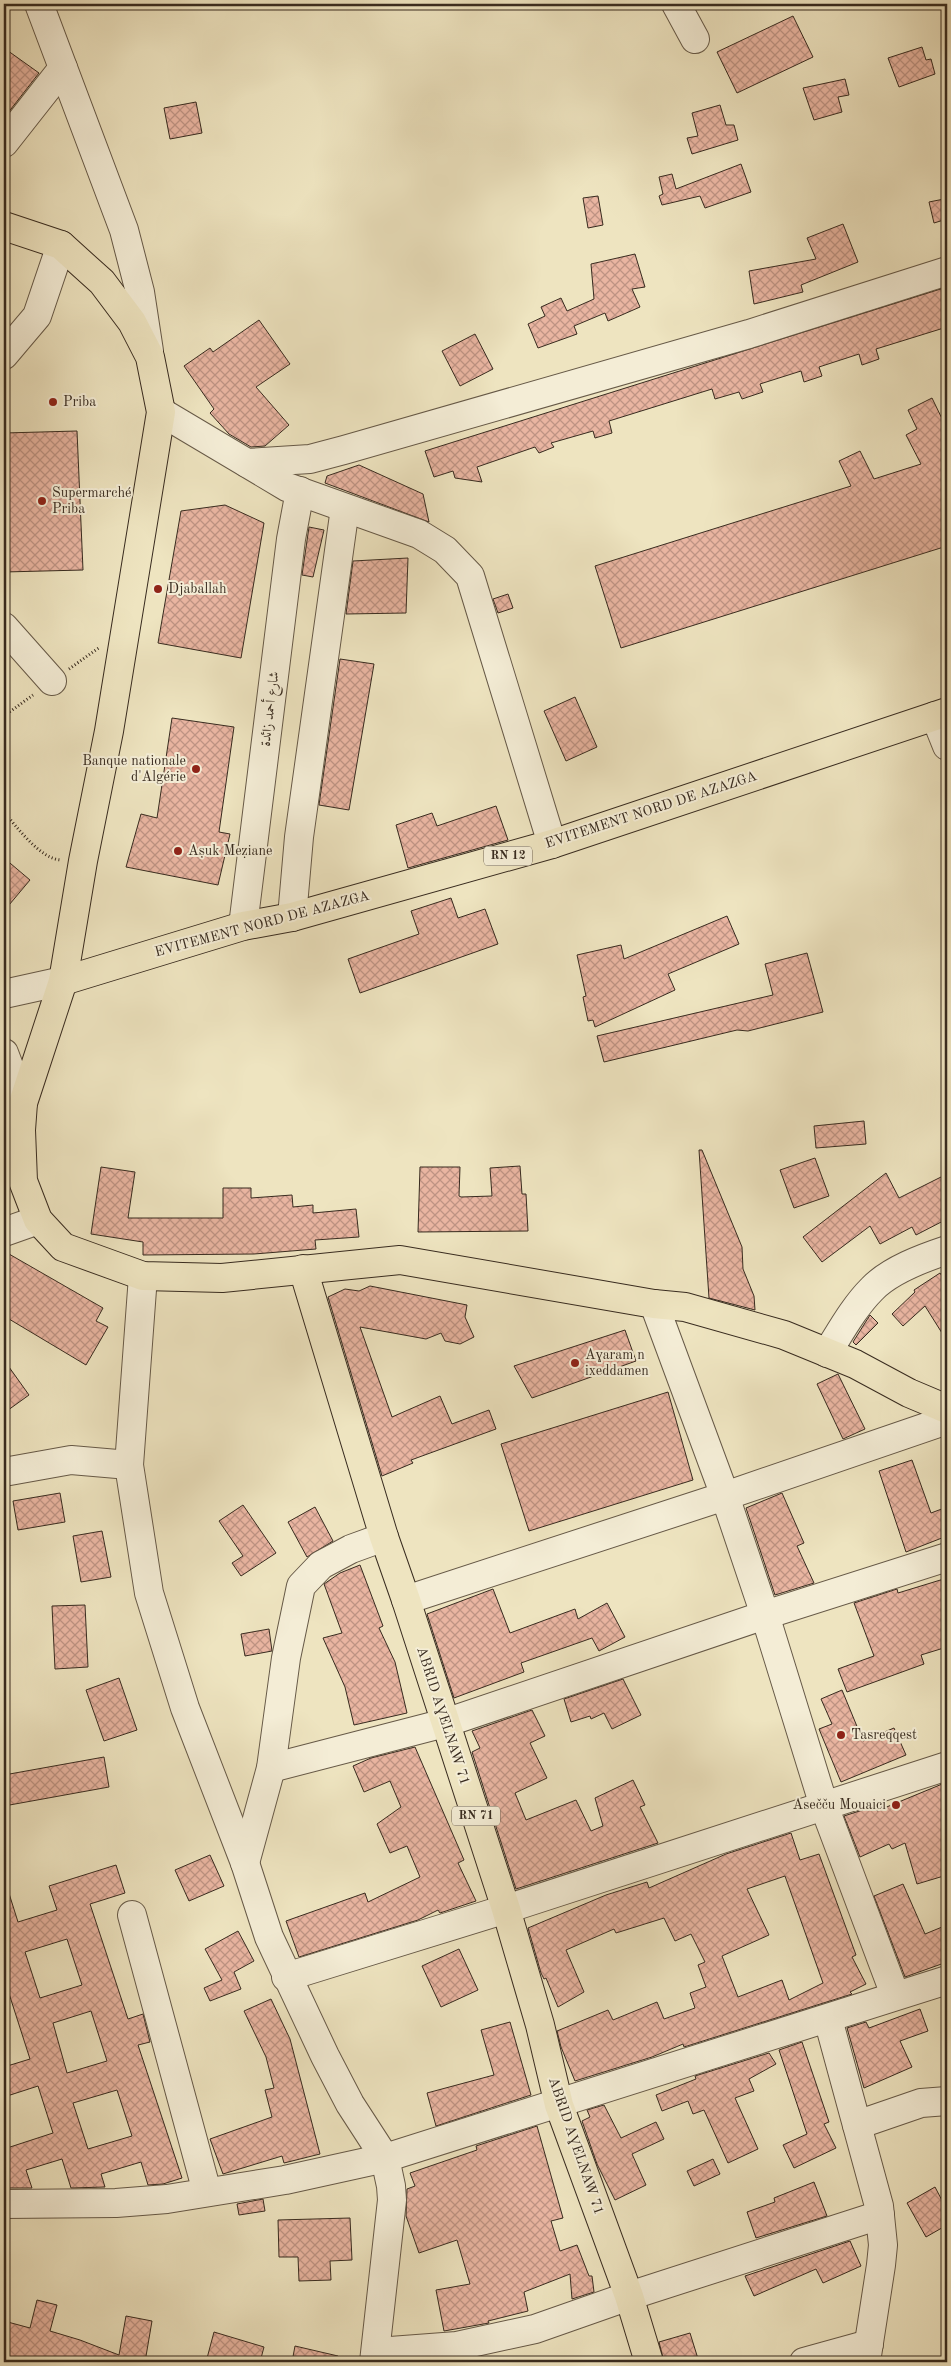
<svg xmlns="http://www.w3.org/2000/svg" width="951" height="2366" font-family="'Old Standard TT',Amiri,serif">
	<defs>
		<pattern id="building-cross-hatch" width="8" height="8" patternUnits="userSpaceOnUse" patternTransform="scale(1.25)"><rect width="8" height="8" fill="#e9b5a1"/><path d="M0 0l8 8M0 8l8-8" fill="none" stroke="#be9383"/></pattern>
	</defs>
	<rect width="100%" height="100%" fill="#eee4c0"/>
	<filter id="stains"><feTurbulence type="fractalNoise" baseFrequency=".004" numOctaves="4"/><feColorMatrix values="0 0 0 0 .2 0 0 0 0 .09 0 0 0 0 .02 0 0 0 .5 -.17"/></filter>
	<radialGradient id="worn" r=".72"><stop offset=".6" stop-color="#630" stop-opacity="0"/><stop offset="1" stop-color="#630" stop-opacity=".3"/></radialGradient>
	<g fill="url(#building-cross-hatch)" stroke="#382b1f" fill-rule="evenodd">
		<polygon points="793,16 813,57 737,93 717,52"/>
		<polygon points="922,47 926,60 931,59 935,74 899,87 888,58"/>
		<polygon points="4,48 39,73 4,118"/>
		<polygon points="845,79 849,95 838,97 842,112 814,120 803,88"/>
		<polygon points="196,102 202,133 170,139 164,108"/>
		<polygon points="720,105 726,125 734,125 738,140 692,154 687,138 698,136 692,113"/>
		<polygon points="741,164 751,192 705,208 700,196 662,205 659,196 663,194 659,177 672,174 676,189"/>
		<polygon points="598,196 603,225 588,228 583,198"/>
		<polygon points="944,199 947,219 934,223 929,202"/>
		<polygon points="843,224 858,262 801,285 803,292 754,304 749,271 816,259 807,238"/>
		<polygon points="635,254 645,287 632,289 640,307 608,321 605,313 574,326 577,334 538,348 528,324 545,316 541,307 561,298 567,311 594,299 591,264"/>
		<polygon points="947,287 947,327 876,349 879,359 862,365 859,354 819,367 822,376 804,382 801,371 760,384 763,392 742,399 739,392 715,399 712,389 609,421 612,433 595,438 593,431 551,443 554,447 539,453 535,447 477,467 482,482 455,478 453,471 434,477 425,451"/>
		<polygon points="259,320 290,364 256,387 289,425 265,446 251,447 229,434 210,413 214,409 184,366 210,348 213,352"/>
		<polygon points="475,334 493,369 460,386 442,351"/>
		<polygon points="932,398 947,429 947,546 621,648 595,566 851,486 839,461 860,451 874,479 921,464 906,435 917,429 908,410"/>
		<polygon points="77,431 83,570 4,572 4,433"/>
		<polygon points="359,465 423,494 429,522 325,483 327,476"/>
		<polygon points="225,505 264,523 241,658 158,643 181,511"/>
		<polygon points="309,527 324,530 313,577 302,575"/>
		<polygon points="408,558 406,613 346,614 353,561"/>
		<polygon points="508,594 513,608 498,613 493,599"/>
		<polygon points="340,659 374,664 349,810 319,805"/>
		<polygon points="575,697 597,747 566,761 544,711"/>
		<polygon points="172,718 234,727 219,832 230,834 218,885 126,867 141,814 157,818"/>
		<polygon points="496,806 508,840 408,868 396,825 432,813 437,826"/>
		<polygon points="4,858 30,880 4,911"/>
		<polygon points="451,898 458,918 485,909 498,944 360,993 348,959 419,934 411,911"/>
		<polygon points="727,916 739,944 668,974 675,990 595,1027 593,1020 588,1021 583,997 586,996 577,955 621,945 624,959"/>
		<polygon points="807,953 823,1012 748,1031 737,1030 604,1062 597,1036 773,995 765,964"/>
		<polygon points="864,1121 866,1144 816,1148 814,1126"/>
		<polygon points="699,1150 702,1150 742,1247 743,1269 754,1296 755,1310 709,1298"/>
		<polygon points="815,1158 829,1196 794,1208 780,1170"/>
		<polygon points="520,1166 522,1194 526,1194 528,1231 418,1232 420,1167 460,1167 459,1196 461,1197 492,1196 490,1168"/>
		<polygon points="101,1167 135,1172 128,1218 223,1218 223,1188 251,1188 251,1198 292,1195 293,1207 313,1205 313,1213 356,1209 359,1237 315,1240 316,1249 254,1254 143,1255 143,1242 91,1234"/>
		<polygon points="886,1173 899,1198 947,1174 947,1219 916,1235 912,1227 880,1244 870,1226 822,1262 803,1237"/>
		<polygon points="9,1254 103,1308 96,1321 108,1327 86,1365 4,1316 4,1263"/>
		<polygon points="940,1273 947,1284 947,1341 925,1306 903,1326 892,1314 915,1292 914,1290"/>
		<polygon points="370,1286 467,1305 465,1317 474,1337 460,1344 445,1341 441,1333 426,1339 360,1327 392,1417 440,1396 452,1424 489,1410 496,1429 411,1460 413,1463 382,1476 328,1297 345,1289 359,1291"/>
		<polygon points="870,1315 878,1323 856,1345 853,1342"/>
		<polygon points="625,1330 636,1361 532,1398 514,1366"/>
		<polygon points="4,1360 29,1395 4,1413"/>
		<polygon points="838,1374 865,1429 843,1439 817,1384"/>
		<polygon points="668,1392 693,1480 529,1531 501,1444"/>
		<polygon points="912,1460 931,1513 947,1507 947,1536 906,1552 879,1471"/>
		<polygon points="60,1493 65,1522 18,1530 13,1501"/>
		<polygon points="782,1493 804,1543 797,1546 814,1583 775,1595 746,1508"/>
		<polygon points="243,1505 276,1553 241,1576 232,1563 243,1556 219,1521"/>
		<polygon points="315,1507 333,1541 307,1557 288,1522"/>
		<polygon points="102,1531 111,1577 81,1582 73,1536"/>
		<polygon points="360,1565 383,1626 379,1628 395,1662 407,1713 354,1725 345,1687 323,1638 342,1633 324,1584 340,1573"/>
		<polygon points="947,1578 947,1647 921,1655 924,1664 847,1692 838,1669 874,1656 854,1603 897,1589 898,1593"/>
		<polygon points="493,1589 510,1633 575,1609 578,1619 607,1603 625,1637 599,1651 592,1638 521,1663 524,1672 454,1698 427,1614"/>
		<polygon points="85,1605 88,1667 55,1669 52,1606"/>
		<polygon points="269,1629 272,1651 245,1656 241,1634"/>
		<polygon points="119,1678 137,1730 104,1741 86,1690"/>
		<polygon points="623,1679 641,1715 612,1729 604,1713 591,1719 590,1716 571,1722 564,1699"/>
		<polygon points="842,1690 863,1741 894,1728 906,1755 841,1782 819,1729 832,1724 821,1699"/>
		<polygon points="532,1710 545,1736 530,1743 547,1778 515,1793 526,1820 576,1800 591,1831 603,1826 595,1798 633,1780 645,1805 640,1807 658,1843 516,1889 472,1752 480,1748 472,1731"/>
		<polygon points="415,1747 464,1860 458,1863 476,1901 440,1913 438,1910 418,1920 299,1957 286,1921 365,1893 368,1902 420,1877 407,1846 390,1853 377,1824 401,1807 390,1781 364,1792 353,1766 371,1758"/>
		<polygon points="104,1757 109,1787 4,1806 4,1775"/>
		<polygon points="947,1782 947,1875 917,1884 905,1843 892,1849 889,1844 860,1857 844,1816 875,1806 877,1811"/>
		<path d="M791 1833 800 1860 819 1854 856 1955 852 1957 866 1984 850 1992 852 1994 684 2047 683 2044 652 2057 575 2081 561 2047 557 2031 608 2010 613 2020 657 2002 664 2019 695 2008 690 1993 706 1987 698 1965 705 1962 691 1934 675 1941 664 1918 616 1933 614 1929 566 1950 584 1992 558 2007 546 1978 544 1979 541 1973 528 1928 606 1895 647 1882 649 1888 726 1854ZM785 1876 823 1983 789 2000 782 1980 738 1997 722 1956 769 1935 747 1889Z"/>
		<polygon points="210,1855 224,1886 189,1901 175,1870"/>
		<path d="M116 1865 125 1893 90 1904 128 2019 143 2014 150 2042 138 2045 182 2178 163 2184 148 2185 141 2162 101 2174 105 2187 71 2188 62 2159 26 2170 32 2188H4V2149L53 2133 38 2086 4 2097V2067L30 2059 4 1978V1887H7L18 1922 57 1910 49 1886ZM67 1939 82 1985 40 1998 25 1952ZM91 2011 107 2061 67 2073 53 2023ZM117 2090 132 2136 88 2149 73 2103Z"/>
		<polygon points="903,1884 925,1934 947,1925 947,1962 905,1977 874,1896"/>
		<polygon points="238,1931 254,1961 234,1972 241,1989 210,2001 204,1988 222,1980 205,1949"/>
		<polygon points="459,1949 478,1990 441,2007 422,1966"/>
		<polygon points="271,1999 290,2039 320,2154 284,2163 282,2156 223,2174 210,2139 272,2117 265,2090 274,2088 266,2057 244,2011"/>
		<polygon points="920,2009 928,2031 900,2041 912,2067 864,2088 847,2028 866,2022 869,2028"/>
		<polygon points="510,2022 531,2095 436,2126 427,2093 494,2075 481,2030"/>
		<polygon points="802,2042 829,2122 824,2124 836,2148 794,2168 783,2145 807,2134 779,2050"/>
		<polygon points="769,2053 776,2064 749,2079 754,2091 735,2098 758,2149 728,2163 704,2110 693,2114 688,2101 662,2111 656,2095 696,2079 695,2076"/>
		<polygon points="604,2105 621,2138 656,2122 664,2139 632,2154 646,2185 615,2200 597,2164 582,2121 590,2117 587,2110"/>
		<polygon points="537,2126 563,2218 551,2221 560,2251 577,2245 589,2276 592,2276 594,2292 572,2299 570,2274 524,2292 528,2311 488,2321 489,2323 444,2331 436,2290 470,2284 457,2240 419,2253 406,2216 407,2189 415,2186 410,2173 477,2150 476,2146"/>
		<polygon points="713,2159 720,2174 694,2186 687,2171"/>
		<polygon points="814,2182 827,2216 756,2238 747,2212 775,2202 774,2198"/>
		<polygon points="935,2187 947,2210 947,2225 926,2237 907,2203"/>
		<polygon points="263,2199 265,2211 239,2215 237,2204"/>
		<polygon points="350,2218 352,2260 330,2261 331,2280 299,2281 298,2257 279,2257 278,2220"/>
		<polygon points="850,2241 861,2266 823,2283 816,2269 754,2296 745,2276"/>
		<polygon points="37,2300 57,2305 50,2331 80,2340 119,2355 126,2316 152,2321 145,2362 12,2362 4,2360 4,2321 30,2328"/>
		<polygon points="214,2332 264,2347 260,2362 206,2362"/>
		<polygon points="690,2333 699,2362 664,2362 659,2342"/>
		<polygon points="295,2346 338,2356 338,2362 292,2362"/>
	</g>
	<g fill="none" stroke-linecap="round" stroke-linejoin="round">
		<g stroke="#665947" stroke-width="30">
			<g id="minor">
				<polyline points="39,4 124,230 140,292 149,351"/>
				<polyline points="676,4 695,39"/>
				<polyline points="4,143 63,68"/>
				<polyline points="4,355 37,316 61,245"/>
				<polyline points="161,412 287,487 419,534 445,550 470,576 552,844"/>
				<polyline points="247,463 310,459 344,450 749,334 947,271"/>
				<polyline points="4,627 52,681"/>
				<polyline points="935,716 947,746"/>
				<polyline points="292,917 299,837 345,508"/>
				<polyline points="243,926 291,539 300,491"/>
				<polyline points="4,994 63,981"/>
				<polyline points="4,1053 23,1103"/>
				<polyline points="4,1232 38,1220"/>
				<polyline points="143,1276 129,1465 149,1593 185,1708 245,1863 269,1937 325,2056 350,2104 385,2158 391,2186 392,2200 374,2362"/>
				<polyline points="654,1304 725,1496 765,1615 824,1806 895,1995"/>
				<path d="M827 1353C841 1331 854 1307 872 1289 890 1270 923 1258 947 1250"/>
				<polyline points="4,1472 71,1460 129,1465"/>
				<polyline points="406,1600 725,1496 947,1420"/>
				<polyline points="271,1768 445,1723 765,1615 947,1557"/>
				<polyline points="245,1863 271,1768 286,1658 301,1586 321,1565 351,1549 384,1537"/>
				<polyline points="132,1915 207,2192"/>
				<polyline points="286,1977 506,1909 947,1766"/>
				<polyline points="828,2019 879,2206 883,2245 881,2265 866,2362"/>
				<polyline points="857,2125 921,2103 947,2101"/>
				<polyline points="4,2204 116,2203 167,2199 285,2180 385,2158 947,1980"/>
				<polyline points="377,2352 457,2346 535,2329 629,2296 880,2215"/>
				<polyline points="804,2362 869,2344"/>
			</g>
		</g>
		<g stroke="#382b1f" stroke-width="30">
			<g id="major">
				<polyline points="4,226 61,245 102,282 132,322 150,357 161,412 109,731 83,861 63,981 23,1103 21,1130 23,1181 38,1220 63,1247 143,1276 222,1278 400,1260 654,1304 685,1307 784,1335 855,1364 909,1393 947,1409"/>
				<polyline points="63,981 243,926 292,917 552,844 947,712"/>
				<polyline points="303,1269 384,1537 406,1600 506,1909 540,2025 559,2105 629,2296 649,2362"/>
			</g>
		</g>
		<g stroke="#382b1f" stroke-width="3" stroke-dasharray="1 2.5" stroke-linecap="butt">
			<polyline points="4,8 7,4"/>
			<polyline points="69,669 100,647"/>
			<polyline points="4,716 33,695"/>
			<path d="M4 812C17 827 40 859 61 860"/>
		</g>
		<use href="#minor" stroke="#f4edd6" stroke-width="28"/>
		<use href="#major" stroke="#eee4c0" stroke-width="28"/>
	</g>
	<g fill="#8f2418" stroke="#f4edd6" stroke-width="2">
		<circle cx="53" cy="402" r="5"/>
		<circle cx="42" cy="501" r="5"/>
		<circle cx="158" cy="589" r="5"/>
		<circle cx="196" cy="769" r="5"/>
		<circle cx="178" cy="851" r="5"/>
		<circle cx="575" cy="1363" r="5"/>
		<circle cx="841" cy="1735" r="5"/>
		<circle cx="896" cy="1805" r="5"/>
	</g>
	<g text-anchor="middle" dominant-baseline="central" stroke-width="4" stroke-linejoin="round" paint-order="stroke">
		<g fill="#f4edd6" stroke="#706556" stroke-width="1">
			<rect x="484" y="846.5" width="48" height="19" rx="4"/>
			<rect x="452" y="1806.5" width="48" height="19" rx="4"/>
		</g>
		<g font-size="12" font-weight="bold" fill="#382b1f">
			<text x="508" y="856">RN 12</text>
			<text x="476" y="1816">RN 71</text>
		</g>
		<g font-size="14" fill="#382b1f" stroke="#f4edd6" text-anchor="start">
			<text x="63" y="402">Priba</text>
			<text x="52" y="493">Supermarché<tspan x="52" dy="16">Priba</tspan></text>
			<text x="168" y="589">Djaballah</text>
			<text x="186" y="761" text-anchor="end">Banque nationale<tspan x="186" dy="16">d'Algérie</tspan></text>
			<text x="188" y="851">Aṣuk Meẓiane</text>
			<text x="585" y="1355">Aɣaram n<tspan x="585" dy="16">ixeddamen</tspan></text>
			<text x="851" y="1735">Tasreqqest</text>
			<text x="886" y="1805" text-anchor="end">Asečču Mouaici</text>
		</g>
		<g font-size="14" fill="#382b1f" stroke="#f4edd6">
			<text transform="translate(270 709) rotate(-83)">شارع أحمد زائدة</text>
			<text transform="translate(651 810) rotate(-18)">EVITEMENT NORD DE AZAZGA</text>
			<text transform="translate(262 924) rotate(-15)">EVITEMENT NORD DE AZAZGA</text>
			<text transform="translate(443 1716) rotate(72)">ABRID AƔELNAW 71</text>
			<text transform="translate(576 2146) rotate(71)">ABRID AƔELNAW 71</text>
		</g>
	</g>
	<rect width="951" height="2366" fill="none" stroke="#eee4c0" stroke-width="20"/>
	<rect x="5" y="5" width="941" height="2356" fill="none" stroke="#382b1f" stroke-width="2.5"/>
	<rect x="10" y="10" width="931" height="2346" fill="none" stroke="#382b1f"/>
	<rect width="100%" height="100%" filter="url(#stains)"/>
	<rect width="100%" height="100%" fill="url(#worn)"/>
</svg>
